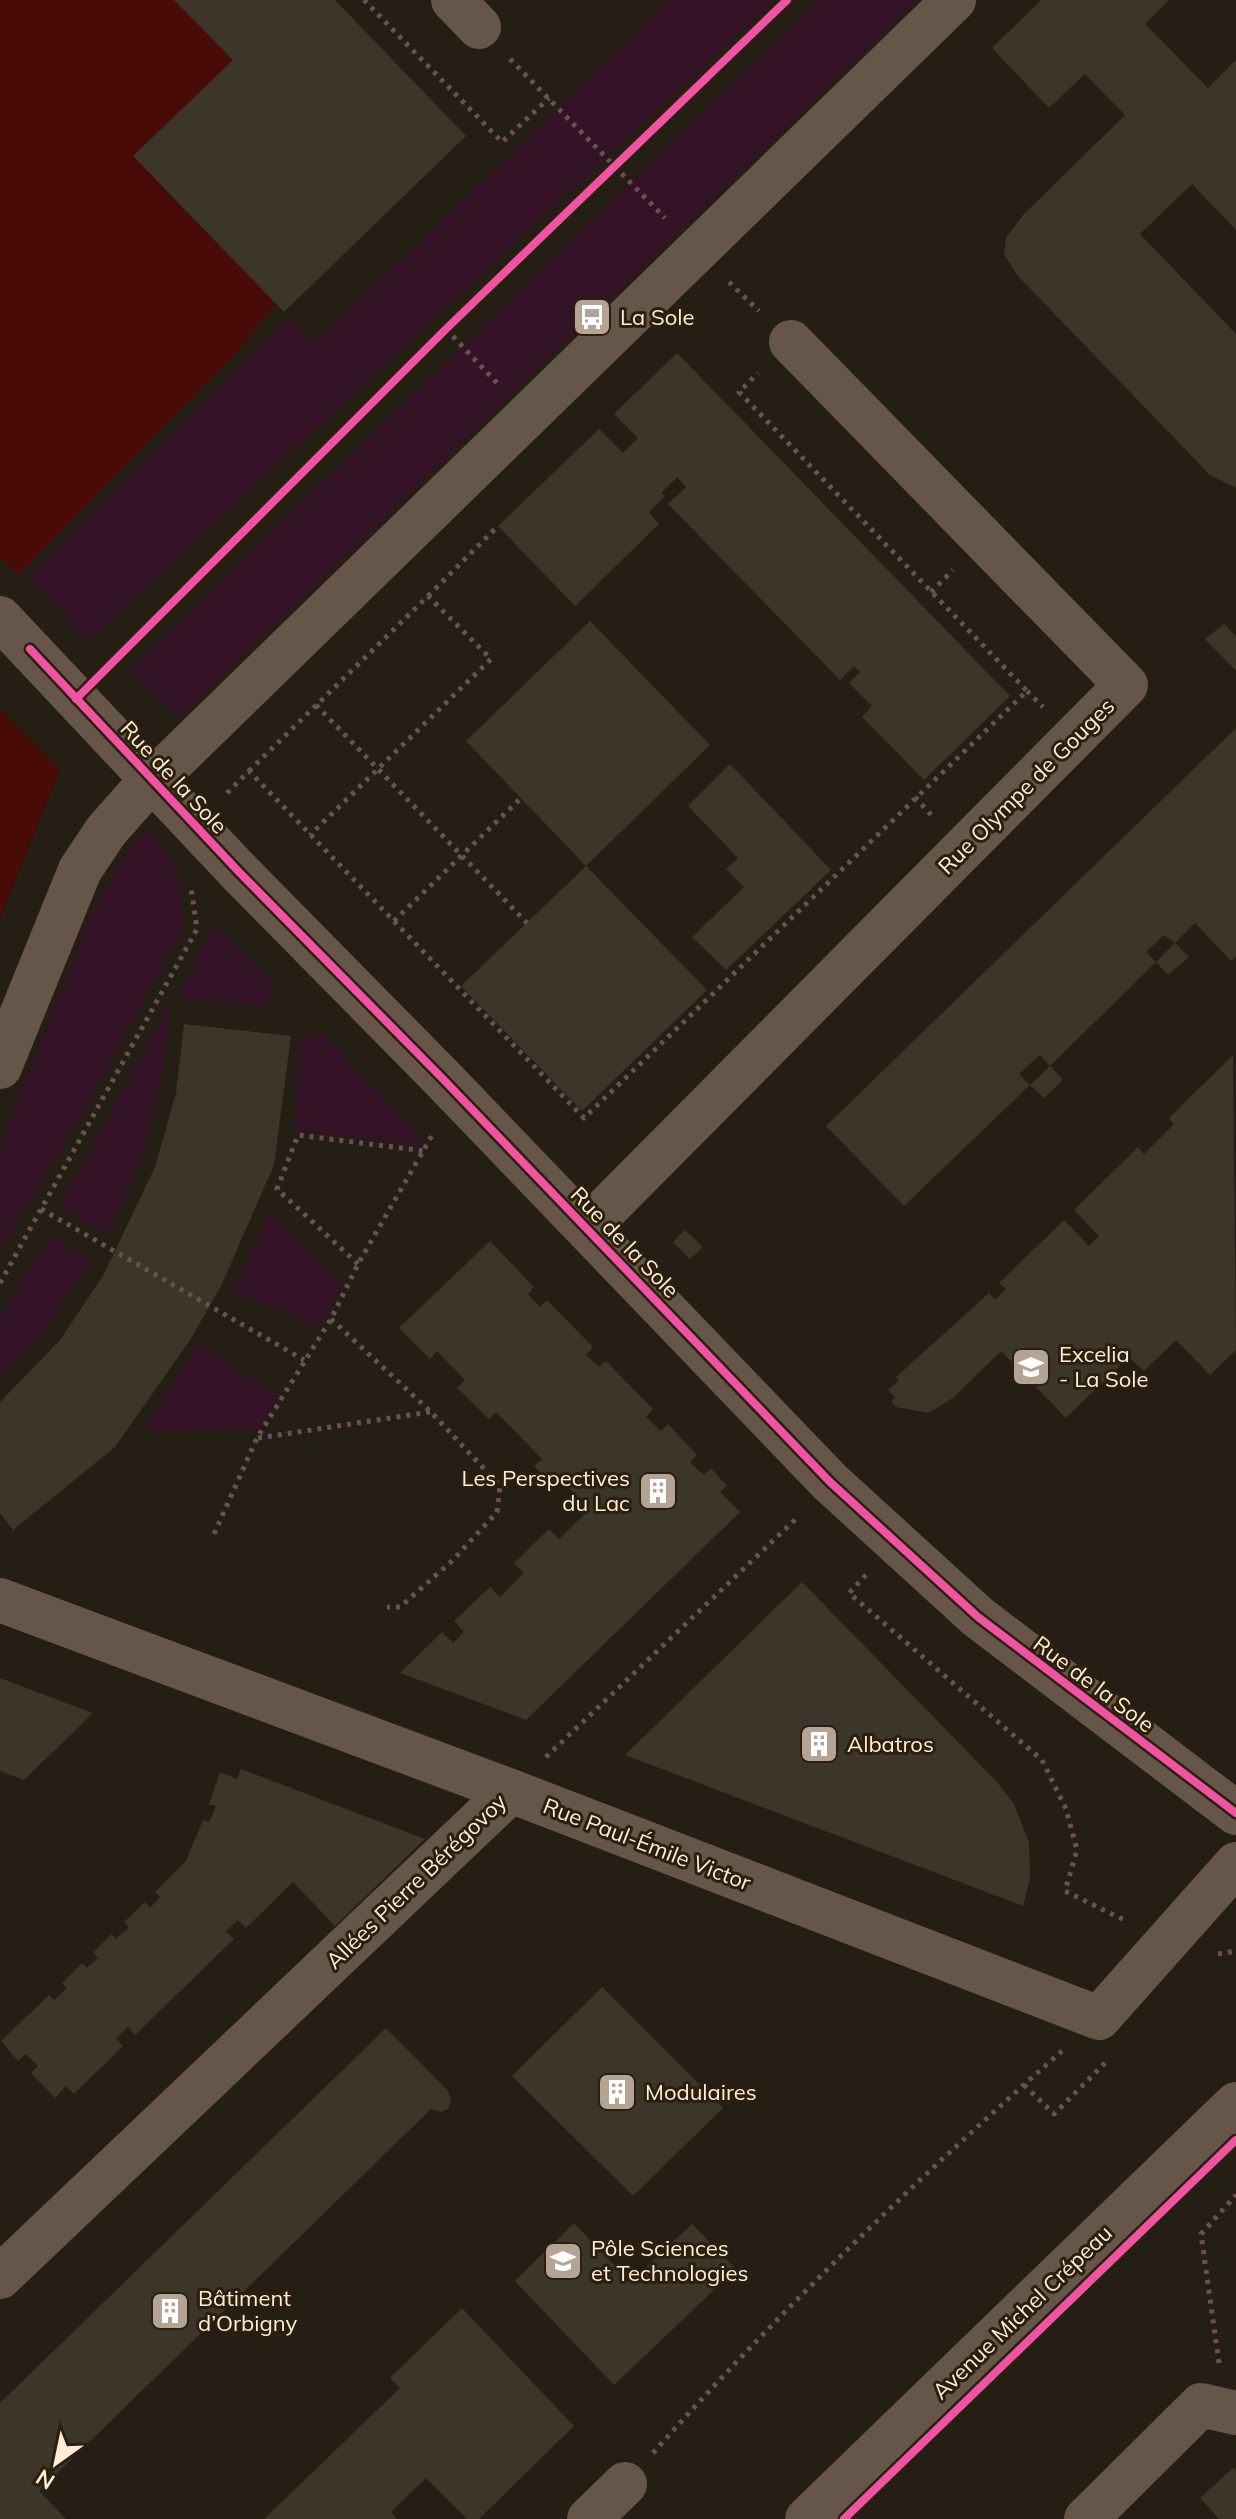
<svg xmlns="http://www.w3.org/2000/svg" width="1236" height="2519" font-family="Mulish,sans-serif">
	<rect width="100%" height="100%" fill="#251e14"/>
	<g fill="#331325">
		<polygon points="670,0 775,0 88,641 30,578 289,319 315,344"/>
		<polygon points="819,0 917,0 179,717 130,670"/>
		<path d="M146 827C176 862 187 887 181 932L86 1107 0 1250V1150L18 1097 76 957 83 928 128 851Z"/>
		<polygon points="216,928 274,984 267,1007 179,997 211,929"/>
		<path d="M170 1003C162 1087 150 1160 105 1233L59 1208Z"/>
		<polygon points="323,1034 426,1143 426,1144 294,1131 300,1038"/>
		<polygon points="269,1211 343,1287 318,1326 230,1289 242,1271"/>
		<polygon points="50,1236 91,1260 42,1333 0,1375 0,1318"/>
		<polygon points="198,1344 278,1396 262,1429 143,1431"/>
	</g>
	<g fill="#480b07">
		<polygon points="0,0 174,0 233,60 134,157 276,304 236,353 18,575 0,557"/>
		<polygon points="0,708 60,770 0,919"/>
	</g>
	<g fill="#3c3529">
		<polygon points="174,0 335,0 466,136 284,312 133,156 233,60"/>
		<polygon points="1041,0 1169,0 1145,24 1208,88 1236,60 1236,230 1192,184 1140,234 1236,334 1236,488 1210,475 1017,275 1004,254 1006,238 1023,215 1125,115 1085,74 1049,108 992,48"/>
		<polygon points="677,353 1010,696 924,780 862,717 872,706 849,683 860,672 854,666 840,680 668,504 686,487 677,477 661,493 665,496 649,512 659,524 575,606 498,526 599,429 623,453 638,438 614,414"/>
		<polygon points="590,621 710,745 586,866 707,990 582,1111 461,986 586,866 466,741"/>
		<polygon points="1224,624 1236,636 1236,671 1205,639"/>
		<polygon points="1236,728 1236,957 1231,961 1195,923 1175,943 1164,935 1146,952 1156,962 1050,1066 1040,1055 1019,1074 1030,1085 1050,1066 1063,1080 1044,1098 1030,1085 904,1206 826,1126"/>
		<polygon points="730,764 831,870 726,970 692,937 744,887 726,869 738,858 688,806"/>
		<polygon points="1175,943 1189,957 1168,975 1156,962"/>
		<polygon points="184,1024 291,1036 274,1165 221,1286 190,1340 115,1447 13,1530 0,1513 0,1402 60,1340 103,1276 155,1167 176,1093"/>
		<polygon points="1233,1055 1236,1350 1210,1375 1176,1340 1144,1371 1129,1357 1066,1418 1001,1351 953,1398 929,1413 896,1407 891,1402 895,1397 888,1390 899,1380 896,1377 989,1293 995,1300 1006,1289 999,1283 1064,1220 1089,1246 1099,1236 1074,1210 1138,1147 1144,1154 1174,1124 1169,1118"/>
		<polygon points="685,1230 703,1247 690,1259 673,1242"/>
		<polygon points="490,1241 534,1287 528,1294 540,1307 547,1300 593,1347 586,1355 599,1367 606,1361 653,1409 646,1417 661,1431 668,1424 697,1455 690,1462 704,1475 711,1468 727,1486 720,1492 740,1512 526,1720 400,1673 442,1632 453,1643 464,1632 454,1621 490,1587 500,1597 524,1573 514,1563 549,1529 559,1539 590,1509 559,1478 552,1485 534,1466 542,1459 496,1412 489,1419 457,1388 465,1380 437,1351 430,1359 399,1328"/>
		<polygon points="802,1582 997,1782 1014,1804 1029,1842 1030,1879 1023,1906 625,1755"/>
		<polygon points="0,1678 93,1713 24,1780 0,1771"/>
		<polygon points="241,1769 425,1839 335,1926 293,1882 246,1928 238,1920 226,1931 234,1939 135,2035 128,2027 116,2038 123,2046 74,2094 66,2086 55,2098 31,2073 38,2066 26,2054 18,2061 1,2041 49,1995 54,2000 67,1988 62,1983 82,1963 87,1968 98,1958 93,1952 112,1934 116,1939 129,1927 124,1922 145,1902 150,1908 160,1897 155,1892 186,1861 203,1820 209,1822 216,1806 209,1804 220,1772 237,1779"/>
		<polygon points="602,1987 723,2108 633,2196 512,2076"/>
		<polygon points="386,2028 448,2091 451,2101 448,2109 441,2112 431,2109 39,2491 66,2519 0,2519 0,2403"/>
		<polygon points="574,2223 630,2282 692,2224 736,2269 614,2385 515,2281"/>
		<polygon points="462,2308 574,2426 479,2519 467,2519 426,2478 391,2512 397,2519 264,2519 400,2388 390,2378"/>
		<polygon points="1233,2468 1236,2471 1236,2519 1219,2519 1200,2498"/>
	</g>
	<g fill="none" stroke-linecap="round" stroke-linejoin="round">
		<g stroke="#6b5154" stroke-width="5" stroke-dasharray="4 6" stroke-linecap="butt">
			<polyline points="364,0 502,142 549,98"/>
			<polyline points="510,59 665,218"/>
			<polyline points="729,282 759,311"/>
			<polyline points="446,329 497,383"/>
			<polyline points="931,592 953,570"/>
			<polyline points="428,596 498,526"/>
			<polyline points="1027,691 1043,707"/>
			<polyline points="316,705 527,923"/>
			<polyline points="249,771 428,596 491,659 310,835"/>
			<polyline points="227,793 249,771 584,1118 1027,691 739,392 758,373"/>
			<polyline points="915,797 933,817"/>
			<polyline points="394,921 521,798"/>
			<polyline points="41,1209 304,1360"/>
			<polyline points="358,1264 277,1189 298,1135 424,1151"/>
			<polyline points="0,1283 197,929 191,888"/>
			<polyline points="331,1319 431,1412 500,1486 497,1512 453,1560 400,1607 387,1607"/>
			<polyline points="258,1438 430,1412"/>
			<polyline points="214,1534 257,1438 331,1319 358,1264 434,1132"/>
			<polyline points="866,1575 849,1593 1042,1760 1066,1809 1077,1850 1065,1891 1124,1920"/>
			<polyline points="546,1757 799,1516"/>
			<polyline points="1218,1954 1236,1951"/>
			<polyline points="1024,2085 1054,2114 1105,2063"/>
			<polyline points="1219,2363 1201,2234 1236,2195"/>
			<path d="M653 2453C780 2310 919 2177 1062 2051"/>
		</g>
		<g stroke="#665649" stroke-width="44">
			<polyline points="453,0 479,27"/>
			<polyline points="0,618 239,872 442,1078 830,1482 978,1617 1236,1813"/>
			<polyline points="0,1067 80,870 106,831 136,797 954,0"/>
			<polyline points="587,1228 1126,685 791,342"/>
			<polyline points="0,1600 511,1791 1099,2018 1236,1864"/>
			<polyline points="0,2277 511,1791"/>
			<polyline points="589,2519 625,2484"/>
			<polyline points="807,2519 1236,2104"/>
			<polyline points="1086,2519 1201,2405 1236,2413"/>
		</g>
		<g stroke="#2b1f0e" stroke-width="13">
			<g id="cycleway">
				<polyline points="30,649 239,872 442,1078 830,1482 978,1617 1236,1813"/>
				<polyline points="76,699 446,329 787,0"/>
				<polyline points="844,2519 1236,2140"/>
			</g>
		</g>
		<use href="#cycleway" stroke="#f153a3" stroke-width="8"/>
	</g>
	<defs>
		<g id="bus-square" transform="scale(2)"><rect x="-9" y="-9" width="18" height="18" rx="4" fill="#b3a493" stroke="#2b1f0e"/><path d="M-5-6H5V4H4V6H2V4H-2V6H-4V4H-5ZM-3.5-4V0h7V-4ZM-3.5 1.2v1.5H-2V1.2ZM2 1.2v1.5H3.5V1.2Z" fill="#fff"/></g>
		<g id="university-square" transform="scale(2)"><rect x="-9" y="-9" width="18" height="18" rx="4" fill="#b3a493" stroke="#2b1f0e"/><path d="M0-5L7-2L0 1L-7-2ZM-4 1L0 2.5L4 1V4Q0 6-4 4Z" fill="#fff"/></g>
		<g id="building-square" transform="scale(2)"><rect x="-9" y="-9" width="18" height="18" rx="4" fill="#b3a493" stroke="#2b1f0e"/><path d="M-4-6H4V6H1V3H-1V6H-4ZM-2.5-4.3h1.7v1.8h-1.7ZM.8-4.3h1.7v1.8H.8ZM-2.5-1h1.7V.8h-1.7ZM.8-1h1.7V.8H.8Z" fill="#fff"/></g>
	</defs>
	<g fill-rule="evenodd">
		<use href="#bus-square" x="592" y="317"/>
		<use href="#university-square" x="1031" y="1367"/>
		<use href="#building-square" x="658" y="1491"/>
		<use href="#building-square" x="819" y="1744"/>
		<use href="#building-square" x="617" y="2092"/>
		<use href="#university-square" x="563" y="2261"/>
		<use href="#building-square" x="170" y="2311"/>
	</g>
	<g text-anchor="middle" dominant-baseline="central" stroke-width="6" stroke-linejoin="round" paint-order="stroke">
		<g font-size="22" fill="#ffecd8" stroke="#2b1f0e" text-anchor="start">
			<text x="620" y="317">La Sole</text>
			<text x="1059" y="1354">Excelia<tspan x="1059" dy="25">- La Sole</tspan></text>
			<text x="630" y="1478" text-anchor="end">Les Perspectives<tspan x="630" dy="25">du Lac</tspan></text>
			<text x="847" y="1744">Albatros</text>
			<text x="645" y="2092">Modulaires</text>
			<text x="591" y="2248">Pôle Sciences<tspan x="591" dy="25">et Technologies</tspan></text>
			<text x="198" y="2298">Bâtiment<tspan x="198" dy="25">d’Orbigny</tspan></text>
		</g>
		<g font-size="22" fill="#ffecd8" stroke="#2b1f0e">
			<text transform="translate(174 777) rotate(47)">Rue de la Sole</text>
			<text transform="translate(1026 786) rotate(-45)">Rue Olympe de Gouges</text>
			<text transform="translate(625 1242) rotate(46)">Rue de la Sole</text>
			<text transform="translate(1094 1684) rotate(37)">Rue de la Sole</text>
			<text transform="translate(647 1844) rotate(21)">Rue Paul-Émile Victor</text>
			<text transform="translate(416 1881) rotate(-44)">Allées Pierre Bérégovoy</text>
			<text transform="translate(1022 2312) rotate(-44)">Avenue Michel Crépeau</text>
		</g>
	</g>
	<g transform="translate(56 2463) rotate(213)" stroke="#2b1f0e" stroke-width="6" paint-order="stroke">
	<path d="M0-6L14 30L0 20L-14 30Z" fill="#ffecd8"/>
	<text y="-12" font-size="22" font-weight="bold" text-anchor="middle" fill="#ffecd8">N</text>
	</g>
</svg>
